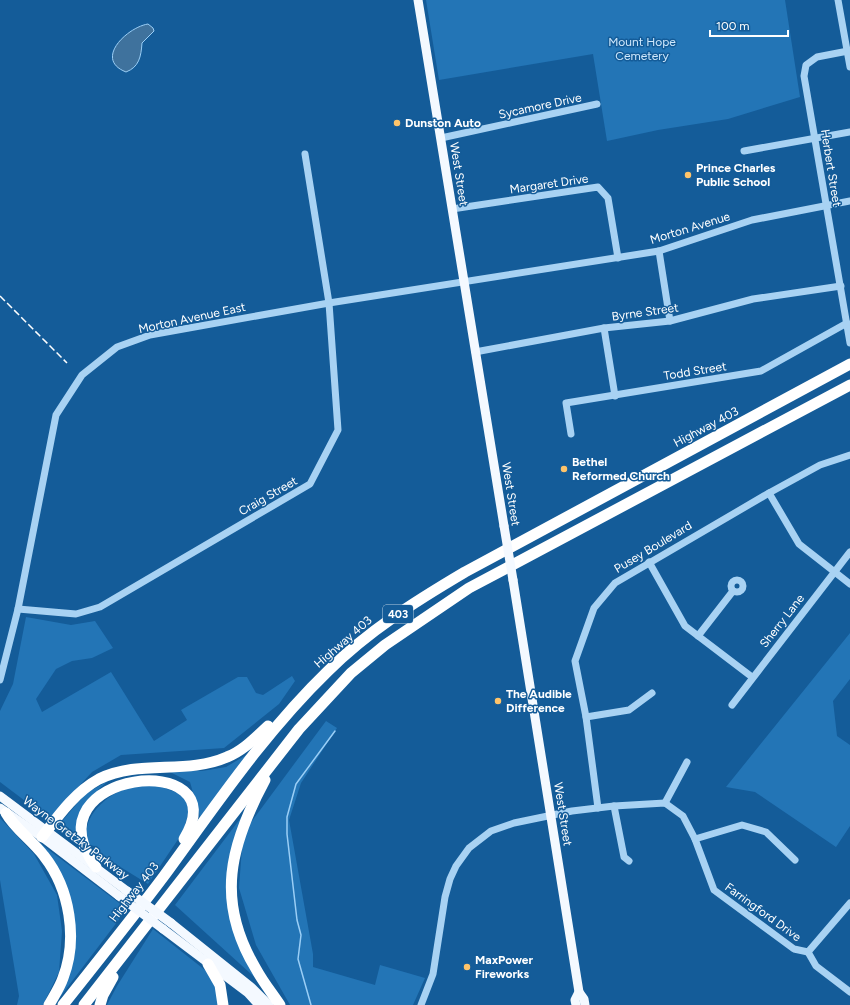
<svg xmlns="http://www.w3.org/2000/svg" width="850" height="1005" font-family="Figtree,sans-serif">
	<rect width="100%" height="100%" fill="#145c99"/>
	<g fill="#2375b6">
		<polygon points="426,0 785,0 800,97 728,119 658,130 607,141 593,54 439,80"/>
		<polygon points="26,617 71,625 95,621 113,648 92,658 72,661 56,669 36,699 42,712 111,672 154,741 187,720 181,710 238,677 247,677 256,693 263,695 292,676 295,681 279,704 224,748 121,755 92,772 49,819 0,782 0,711 13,684"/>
		<polygon points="850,633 850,679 833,701 837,736 850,745 850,826 836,847 755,792 726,787"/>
		<polygon points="326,721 337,728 301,783 289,820 313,954 313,967 375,985 380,965 425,978 413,1005 290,1005 256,945 239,888 243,833"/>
		<polygon points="253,751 200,817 190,782 166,770 202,771 226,767"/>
		<path d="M108 781C86 800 77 812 77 841L58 826 85 794Z"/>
		<path d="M150 783 184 795 189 811 183 832 148 884 101 855 95 846 89 845C78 822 103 797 123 790 131 786 141 785 150 783Z"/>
		<polygon points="243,815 228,880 260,982 175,905"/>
		<polygon points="0,818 34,854 57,895 62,931 59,972 43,1005 17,1005 19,996 0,880"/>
		<polygon points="37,841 127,909 60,997 73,956 73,914"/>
		<polygon points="153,929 210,974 217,986 219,1005 107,1005 117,986"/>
	</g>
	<path fill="#3f729d" stroke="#9acef6" d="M148 24 153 28 154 31 142 43C141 57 139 67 126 72 93 59 128 27 148 24Z"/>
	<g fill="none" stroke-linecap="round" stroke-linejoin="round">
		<polyline stroke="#9acef6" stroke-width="1.5" points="311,1005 298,959 301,935 297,920 287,834 287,817 296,784 335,731"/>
		<g stroke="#a8d2f3" stroke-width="7">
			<polyline points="838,0 850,67"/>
			<polyline points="848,51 817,57 806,65 804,76 850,343"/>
			<polyline points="441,138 597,104"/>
			<polyline points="744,151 850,132"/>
			<polyline points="452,209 598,187 608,198 618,258"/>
			<polyline points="659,251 670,321"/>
			<polyline points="604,328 615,396"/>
			<polyline points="475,352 604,328 670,321 753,299 841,286"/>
			<polyline points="571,434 566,403 761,371 847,323"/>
			<polyline points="769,493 799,544 850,584"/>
			<polyline points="649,562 685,626 752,677"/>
			<circle cx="737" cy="586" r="6"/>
			<polyline points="18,609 76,614 100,607 310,484 338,430 329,303 305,154"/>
			<polyline points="698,636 733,591"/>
			<polyline points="0,680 18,609 56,415 82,375 117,347 150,335 329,303 659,251 752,220 850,201"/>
			<polyline points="732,705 850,552"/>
			<polyline points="586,717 629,710 652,693"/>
			<polyline points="665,803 687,762"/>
			<polyline points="614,806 624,857 629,861"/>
			<polyline points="598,808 586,717 575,661 594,608 615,583 769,493 820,465 850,455"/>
			<polyline points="695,839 742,825 766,832 795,860"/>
			<polyline points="808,952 850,903"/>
			<polyline points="808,952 816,966 850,992"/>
			<polyline points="421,1005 433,974 445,897 450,879 456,866 469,848 491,831 514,823 572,811 614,806 665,803 683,816 695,839 714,890 794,949 808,952"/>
		</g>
		<g stroke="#f4f9ff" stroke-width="9">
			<polyline points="418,0 504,526"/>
			<polyline points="513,580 579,992 584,999 585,1005"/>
			<polyline points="0,796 127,891"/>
			<polyline points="0,808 42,837 119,896"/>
			<polyline points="171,923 251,987 269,1005"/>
			<polyline points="163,929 248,993 259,1005"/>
			<polyline points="576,1005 575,1000 579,992"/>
		</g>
		<g stroke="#fff" stroke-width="11">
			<path d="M265 780C230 845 215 901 256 969 263 982 272 993 280 1005"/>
			<path d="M6 813C15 829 32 840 44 856 70 889 78 939 63 978 60 987 54 996 49 1005"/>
			<path d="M42 837C58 816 75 792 99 779 140 759 186 775 227 757 243 751 256 737 268 726"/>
			<path d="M96 867C24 770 240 747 184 839"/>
			<polyline points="208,964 220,985 223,1005"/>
			<path d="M63 1005C97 962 131 920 164 876 216 805 264 733 328 671 368 631 416 601 465 572L850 364"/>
			<polyline points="84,1005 299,729 351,673 385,645 469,588 850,385"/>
			<polyline points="100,1005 103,995 113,977"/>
		</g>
		<polyline stroke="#fff" stroke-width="1.5" stroke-dasharray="7 3" stroke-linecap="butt" points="0,296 67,363"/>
		<g stroke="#f4f9ff" stroke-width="9">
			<polyline points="504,526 513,580"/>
			<polyline points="127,891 171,923"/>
			<polyline points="119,896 163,929"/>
		</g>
	</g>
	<g fill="#ffc46a" stroke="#145c99" stroke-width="1.5">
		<circle cx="397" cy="123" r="4"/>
		<circle cx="688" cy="175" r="4"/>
		<circle cx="564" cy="469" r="4"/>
		<circle cx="498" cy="701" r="4"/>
		<circle cx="467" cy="967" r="4"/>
	</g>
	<g text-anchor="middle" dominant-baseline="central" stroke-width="3" stroke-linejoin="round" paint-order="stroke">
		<rect fill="#145c99" stroke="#b8cee0" stroke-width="1" x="383" y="605" width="30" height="18" rx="3"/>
		<g font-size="11" font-weight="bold" fill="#fff">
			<text x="398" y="614">403</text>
		</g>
		<g font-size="12" fill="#d0e9fd" stroke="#145c99">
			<text x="642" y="42">Mount Hope<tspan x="642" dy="14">Cemetery</tspan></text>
		</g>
		<g font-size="12" fill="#fff" stroke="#145c99">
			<text transform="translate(540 106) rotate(-12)">Sycamore Drive</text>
			<text transform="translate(831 168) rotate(81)">Herbert Street</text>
			<text transform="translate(459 174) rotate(81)">West Street</text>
			<text transform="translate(549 184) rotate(-8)">Margaret Drive</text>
			<text transform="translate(690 228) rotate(-17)">Morton Avenue</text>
			<text transform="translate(645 312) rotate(-8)">Byrne Street</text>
			<text transform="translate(192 318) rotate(-12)">Morton Avenue East</text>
			<text transform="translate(695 371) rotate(-9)">Todd Street</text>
			<text transform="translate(706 427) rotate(-28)">Highway 403</text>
			<text transform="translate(511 494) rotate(81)">West Street</text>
			<text transform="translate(268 496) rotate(-30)">Craig Street</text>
			<text transform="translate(653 547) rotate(-31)">Pusey Boulevard</text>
			<text transform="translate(782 621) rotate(-52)">Sherry Lane</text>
			<text transform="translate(343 642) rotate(-41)">Highway 403</text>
			<text transform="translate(563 814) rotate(81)">West Street</text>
			<text transform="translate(76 838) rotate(37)">Wayne Gretzky Parkway</text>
			<text transform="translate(134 892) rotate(-52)">Highway 403</text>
			<text transform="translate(763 912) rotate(36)">Farringford Drive</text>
		</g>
		<g font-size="12" font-weight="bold" fill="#fff" stroke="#145c99" text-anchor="start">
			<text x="405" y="123">Dunston Auto</text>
			<text x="696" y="168">Prince Charles<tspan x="696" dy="14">Public School</tspan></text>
			<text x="572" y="462">Bethel<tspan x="572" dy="14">Reformed Church</tspan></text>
			<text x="506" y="694">The Audible<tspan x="506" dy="14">Difference</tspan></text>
			<text x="475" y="960">MaxPower<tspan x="475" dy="14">Fireworks</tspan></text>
		</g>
	</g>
	<path d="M710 30v6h78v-6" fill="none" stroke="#ffffff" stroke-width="2"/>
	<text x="716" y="30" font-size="12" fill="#ffffff" stroke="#145c99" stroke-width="3" paint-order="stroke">100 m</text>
</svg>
